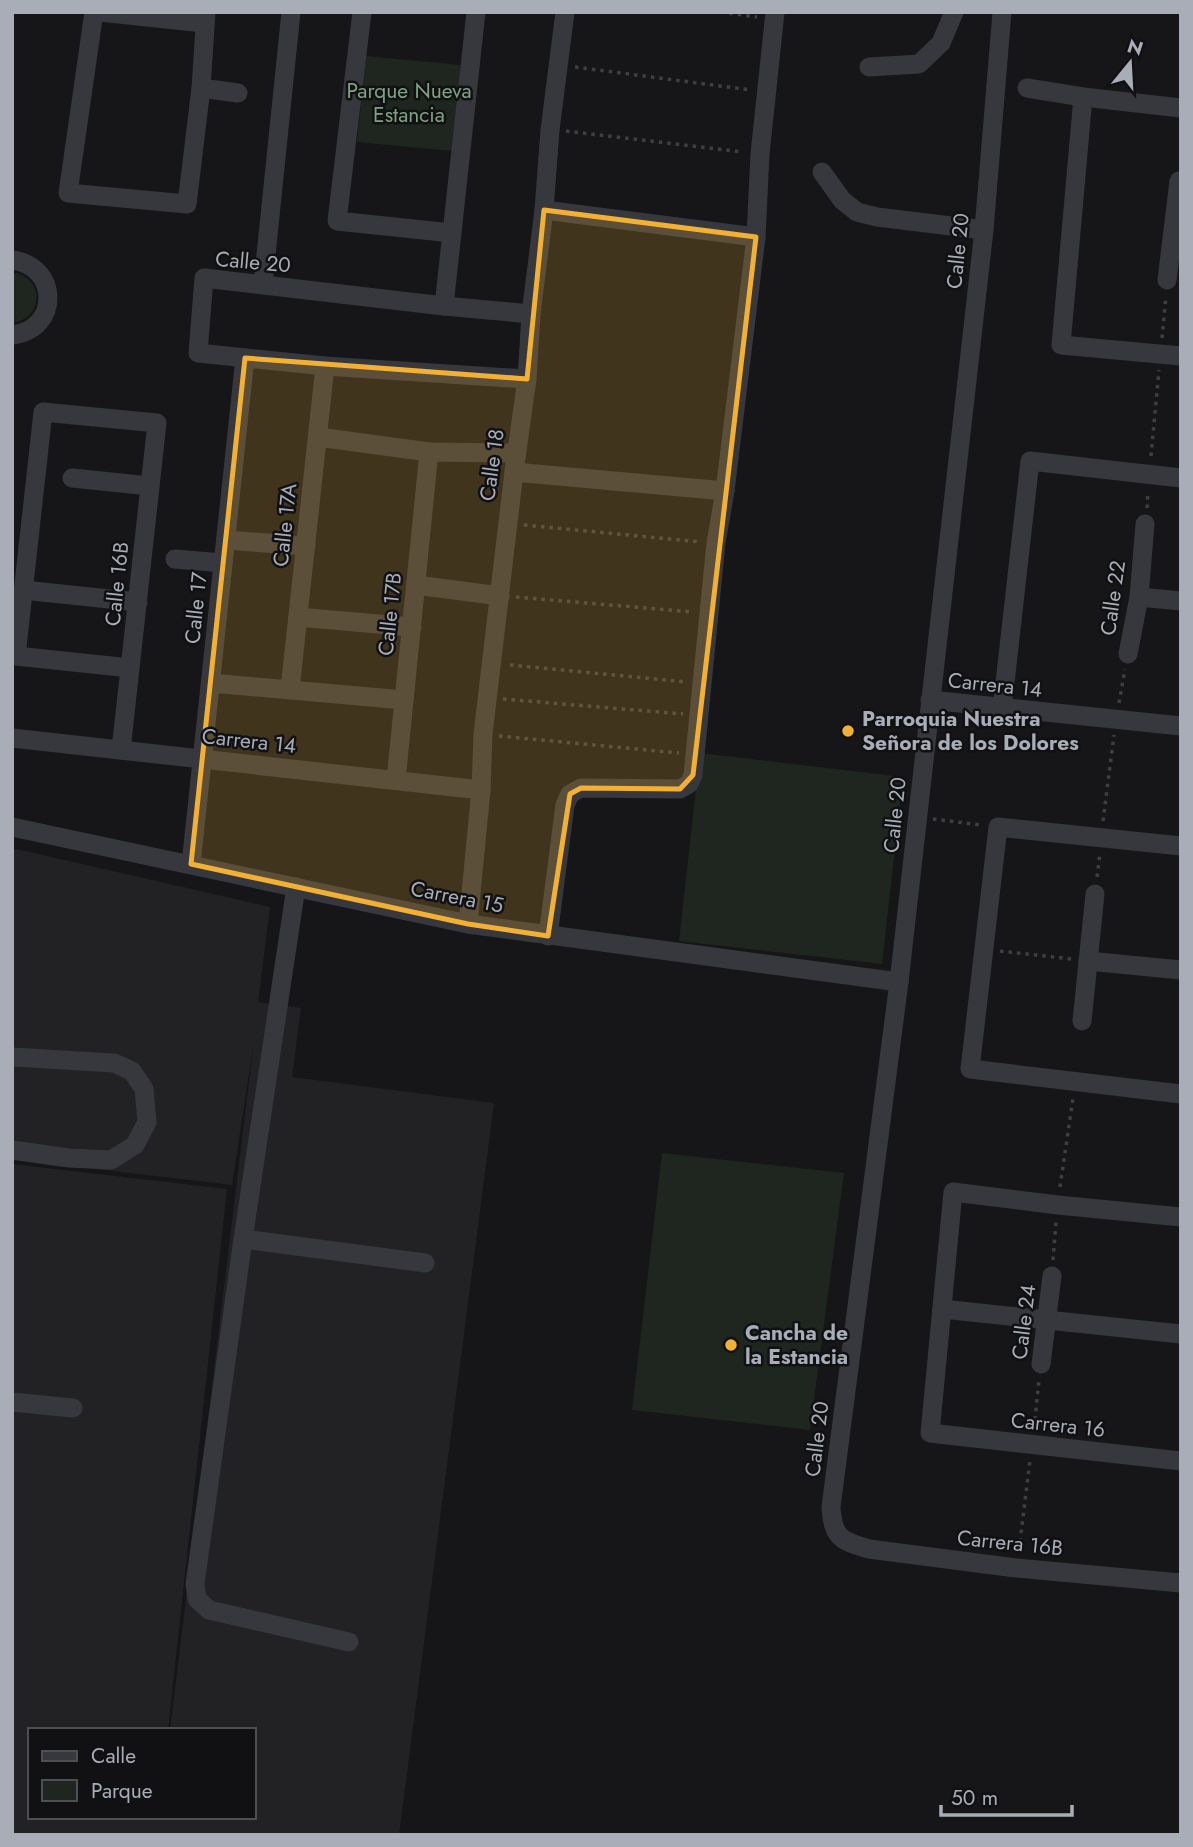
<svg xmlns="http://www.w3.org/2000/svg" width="1193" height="1847" font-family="Jost,sans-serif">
	<rect width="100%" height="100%" fill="#161618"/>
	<polygon fill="#222225" points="12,848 270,907 258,1002 301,1008 292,1077 494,1103 399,1835 12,1835 12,1164 227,1189 168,1730 30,1730 30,1817 254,1817 254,1730 170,1730 254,1041 232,1185 12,1159"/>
	<g fill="#1e261f">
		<polygon points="366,56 461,65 453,151 357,142"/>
		<path d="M12 272C44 277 45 317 13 323Z"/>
		<polygon points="700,753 903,777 882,964 679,941"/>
		<polygon points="662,1153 844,1173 810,1430 632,1410"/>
	</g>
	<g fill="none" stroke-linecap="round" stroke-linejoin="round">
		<g stroke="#3d3f44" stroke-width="3.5" stroke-dasharray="3.5 5" stroke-linecap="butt">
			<polyline points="721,12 757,17"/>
			<polyline points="575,67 751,90"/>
			<polyline points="566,131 743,152"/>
			<polyline points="1162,338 1166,296"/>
			<polyline points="1151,456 1159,370"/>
			<polyline points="1147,508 1148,492"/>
			<polyline points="524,525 701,542"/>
			<polyline points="516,597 693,612"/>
			<polyline points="510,665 687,682"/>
			<polyline points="503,699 683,714"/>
			<polyline points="1119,703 1125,669"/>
			<polyline points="499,736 679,753"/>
			<polyline points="933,819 981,825"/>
			<polyline points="1103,821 1114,735"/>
			<polyline points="1097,877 1100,853"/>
			<polyline points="1000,951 1072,959"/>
			<polyline points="1060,1187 1073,1098"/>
			<polyline points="1053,1260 1056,1222"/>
			<polyline points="1034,1428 1039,1380"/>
			<polyline points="1019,1550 1030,1460"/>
		</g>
		<g stroke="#37383d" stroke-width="19">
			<polyline points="94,12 68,193 187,204 201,88 206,12"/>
			<polyline points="100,12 204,23"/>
			<polyline points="362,12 337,221 452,233"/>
			<path d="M1002 12 984 230 899 982 831 1507C833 1537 840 1541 869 1549L1016 1568 1181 1583"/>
			<polyline points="869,67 919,64 941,43 954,12"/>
			<polyline points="201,88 238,93"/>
			<polyline points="1027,88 1083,97 1181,108"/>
			<polyline points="1083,97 1061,345 1181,356"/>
			<polyline points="822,172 842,200 857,212 877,217 984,230"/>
			<polyline points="544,210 756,237"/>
			<path d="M12 260C60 266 60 330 12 335"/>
			<polyline points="1167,280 1179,181"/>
			<polyline points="263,284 291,12"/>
			<polyline points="444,306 476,12"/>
			<polyline points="527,379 325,366 198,353 204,278 444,306 531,314"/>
			<polyline points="318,437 429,452 517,453"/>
			<polyline points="514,472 725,491"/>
			<polyline points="72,478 150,486"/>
			<polyline points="226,540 306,546"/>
			<polyline points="175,559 223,563"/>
			<polyline points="416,585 500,596"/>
			<polyline points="23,590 138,602"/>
			<polyline points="1139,597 1181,601"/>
			<polyline points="298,617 412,627"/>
			<polyline points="1128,654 1139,597 1145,524"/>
			<polyline points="211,683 404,700"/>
			<polyline points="290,689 325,366"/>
			<polyline points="930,700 1181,726"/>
			<polyline points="1002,709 1030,461 1181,478"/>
			<polyline points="12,738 481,790"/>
			<polyline points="121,750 157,423 43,412 16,656 130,668"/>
			<polyline points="396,780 429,452"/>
			<polyline points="12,827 468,924 899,982"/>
			<polyline points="1181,846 998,827 970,1069 1181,1094"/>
			<polyline points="191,864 245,358"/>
			<polyline points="296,887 243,1239 195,1584 197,1599 209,1610 349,1642"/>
			<polyline points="468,924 481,790 483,734 514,472 527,379 531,314 544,210 550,130 565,12"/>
			<polyline points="548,936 565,805 570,794 581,788 680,789 689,784 693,775 716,543 725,491 756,237 760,154 775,12"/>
			<polyline points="1088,961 1181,970"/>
			<polyline points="1082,1021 1095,894"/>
			<polyline points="12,1057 114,1063 132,1071 144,1089 147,1122 135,1145 111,1160 69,1158 12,1150"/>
			<polyline points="1181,1217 1058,1205 953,1192 930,1433 1181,1461"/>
			<polyline points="243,1239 425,1263"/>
			<polyline points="942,1309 1181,1334"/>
			<polyline points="1041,1364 1052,1276"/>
			<polyline points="12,1402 73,1408"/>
		</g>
	</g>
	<path fill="#f2b134" fill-opacity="0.2" stroke="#f2b134" stroke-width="5" stroke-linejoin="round" d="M544 210 756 237 693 775 680 789 581 788 570 794 548 936 468 924 191 864 245 358 527 379Z"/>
	<g fill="#f2b134" stroke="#111113" stroke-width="2.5">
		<circle cx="848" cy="731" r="7"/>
		<circle cx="731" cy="1345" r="7"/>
	</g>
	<g text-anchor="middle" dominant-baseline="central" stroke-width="5" stroke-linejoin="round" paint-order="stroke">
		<g font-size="21" fill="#7fa381" stroke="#111113">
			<text x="409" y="91">Parque Nueva<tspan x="409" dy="24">Estancia</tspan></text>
		</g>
		<g font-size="21" fill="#a8adb8" stroke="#111113">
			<text transform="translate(958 251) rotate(-84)">Calle 20</text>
			<text transform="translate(253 262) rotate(5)">Calle 20</text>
			<text transform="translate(492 465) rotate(-82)">Calle 18</text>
			<text transform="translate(285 525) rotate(-84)">Calle 17A</text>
			<text transform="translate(117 584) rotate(-84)">Calle 16B</text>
			<text transform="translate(1113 598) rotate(-82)">Calle 22</text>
			<text transform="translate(196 608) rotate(-84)">Calle 17</text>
			<text transform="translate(390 614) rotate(-84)">Calle 17B</text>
			<text transform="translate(995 685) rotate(6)">Carrera 14</text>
			<text transform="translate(249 741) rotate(6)">Carrera 14</text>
			<text transform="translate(895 815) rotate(-84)">Calle 20</text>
			<text transform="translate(457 897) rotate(11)">Carrera 15</text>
			<text transform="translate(1024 1322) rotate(-83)">Calle 24</text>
			<text transform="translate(1058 1425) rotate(6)">Carrera 16</text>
			<text transform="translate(817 1439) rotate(-83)">Calle 20</text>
			<text transform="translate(1010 1543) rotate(6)">Carrera 16B</text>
		</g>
		<g font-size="21" font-weight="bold" fill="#a8adb8" stroke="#111113" text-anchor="start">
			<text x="862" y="719">Parroquia Nuestra<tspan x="862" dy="24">Señora de los Dolores</tspan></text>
			<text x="745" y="1333">Cancha de<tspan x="745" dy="24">la Estancia</tspan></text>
		</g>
	</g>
	<rect width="1193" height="1847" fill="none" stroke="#a8adb8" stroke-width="28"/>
	<rect x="28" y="1728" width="228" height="91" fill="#111113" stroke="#4d4f55" stroke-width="2"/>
	<rect x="42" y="1751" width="35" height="10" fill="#37383d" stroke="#4d4f55" stroke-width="2"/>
	<text x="91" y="1763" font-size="21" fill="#a8adb8">Calle</text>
	<rect x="42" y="1780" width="35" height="21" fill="#1e261f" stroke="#4d4f55" stroke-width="2"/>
	<text x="91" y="1798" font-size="21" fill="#a8adb8">Parque</text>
	<g transform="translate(1130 63) rotate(18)" stroke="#111113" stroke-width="5" paint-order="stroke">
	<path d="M0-5L12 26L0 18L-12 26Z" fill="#a8adb8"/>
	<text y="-10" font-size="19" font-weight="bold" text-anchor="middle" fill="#a8adb8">N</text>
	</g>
	<path d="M941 1805v10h131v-10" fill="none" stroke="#a8adb8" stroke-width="3.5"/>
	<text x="951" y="1805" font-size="21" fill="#a8adb8" stroke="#111113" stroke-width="5" paint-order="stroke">50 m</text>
</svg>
